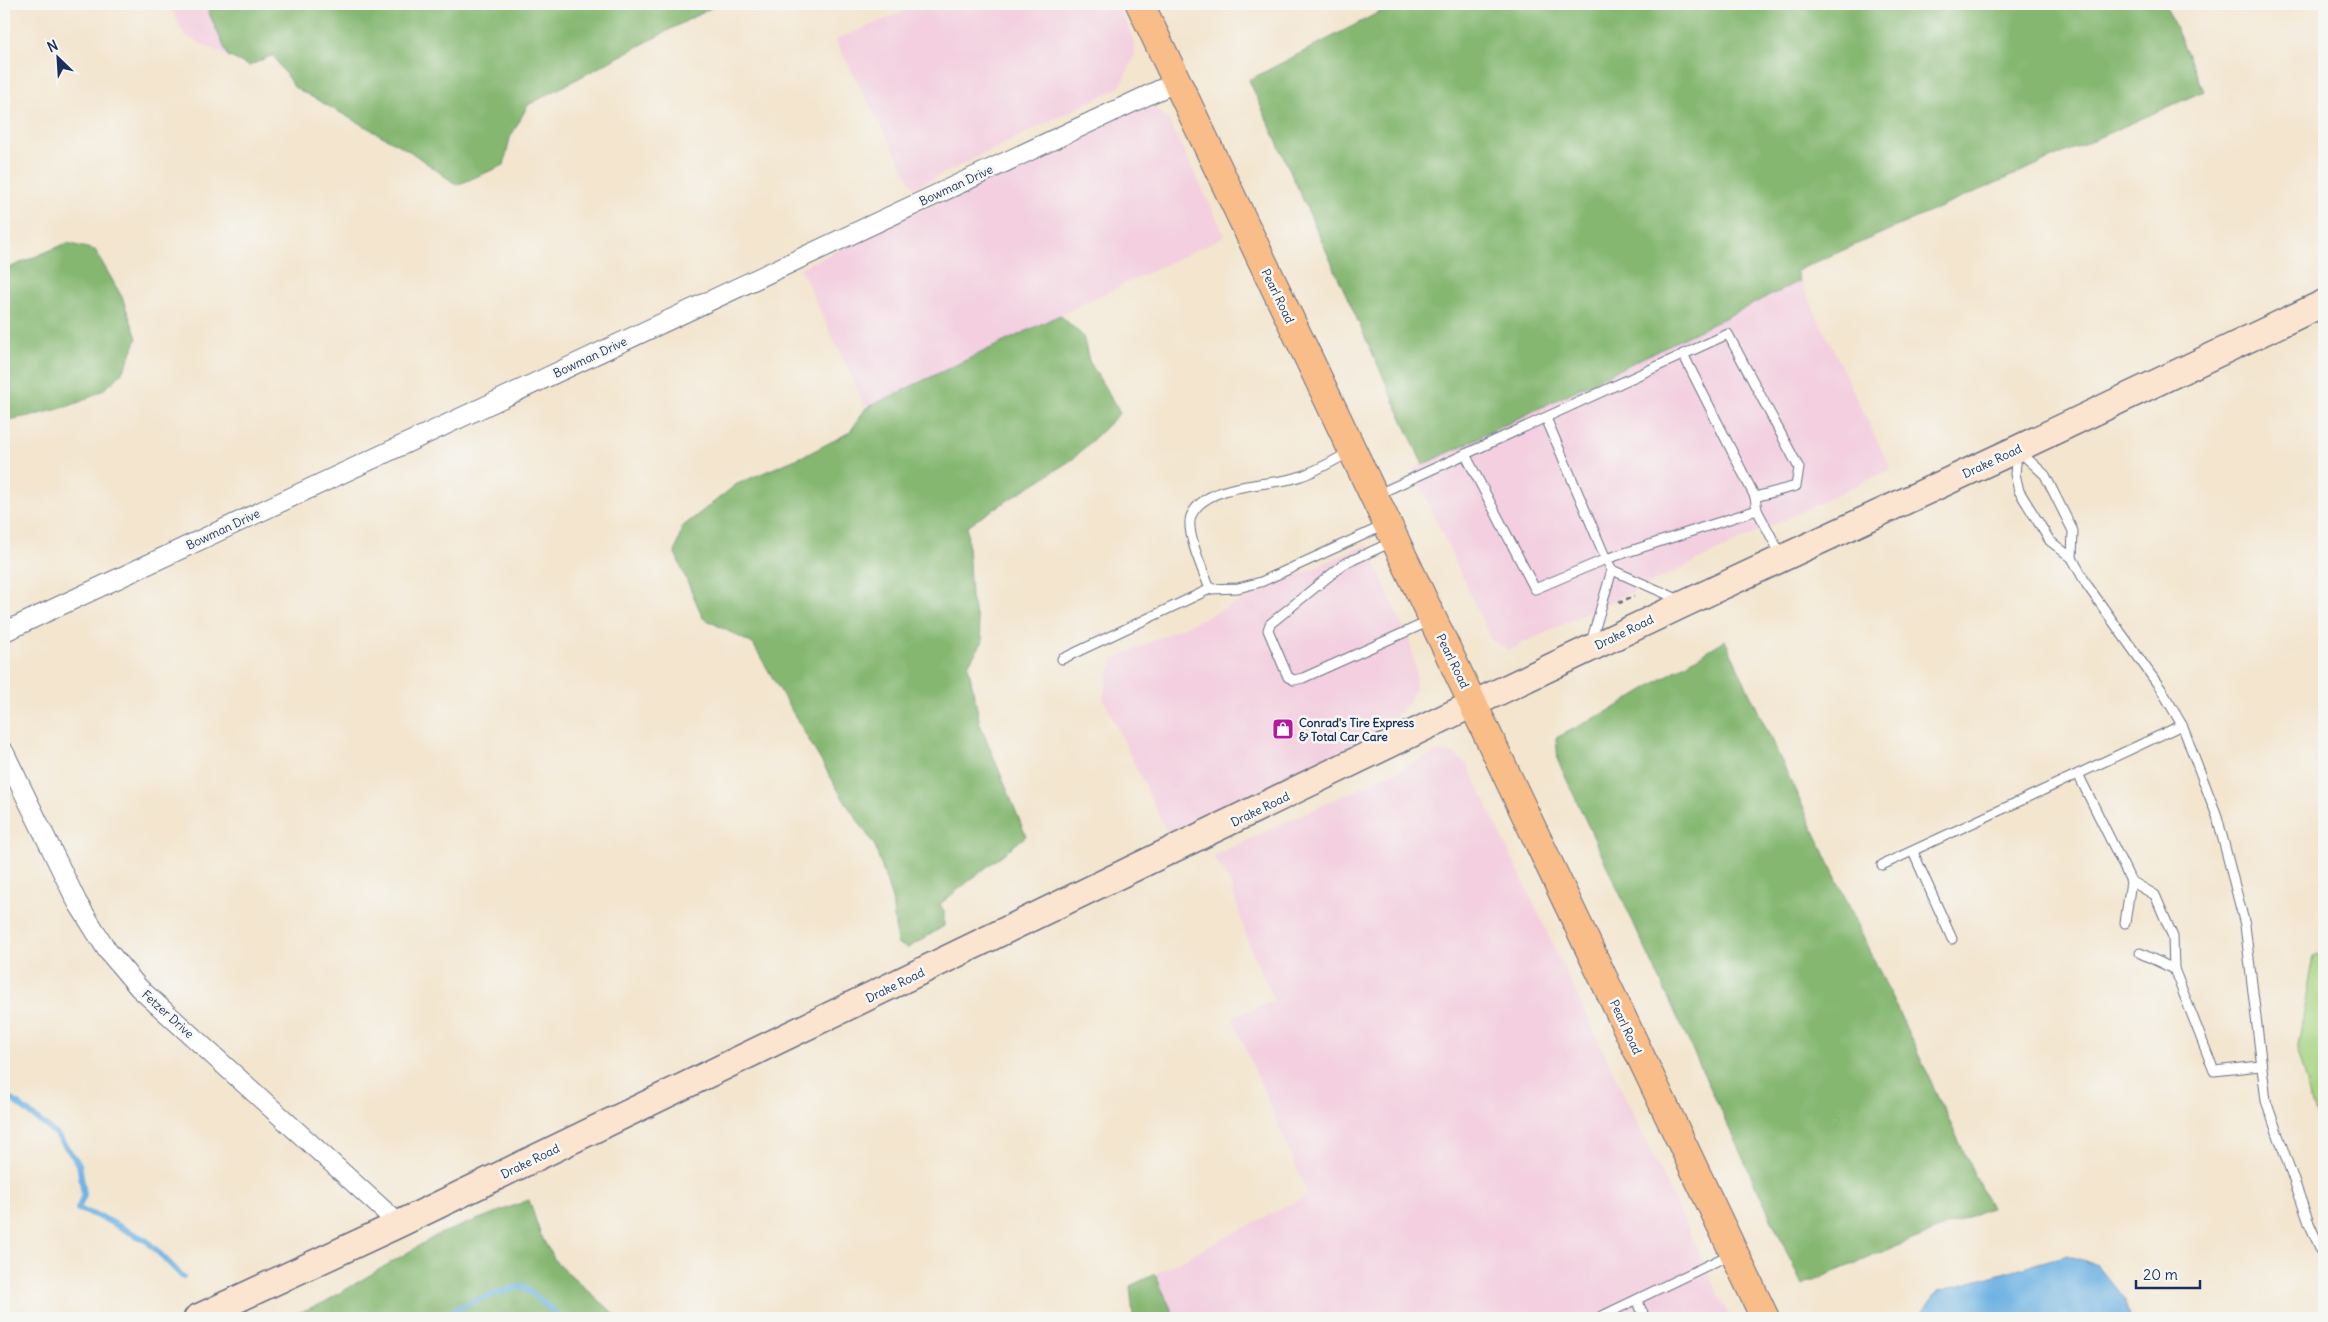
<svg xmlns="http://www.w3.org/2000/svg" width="2328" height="1322" font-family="Delius,sans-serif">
	<rect width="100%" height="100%" fill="#f6f6f2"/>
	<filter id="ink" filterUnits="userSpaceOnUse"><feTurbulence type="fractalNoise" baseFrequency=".02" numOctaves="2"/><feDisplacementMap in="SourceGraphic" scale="10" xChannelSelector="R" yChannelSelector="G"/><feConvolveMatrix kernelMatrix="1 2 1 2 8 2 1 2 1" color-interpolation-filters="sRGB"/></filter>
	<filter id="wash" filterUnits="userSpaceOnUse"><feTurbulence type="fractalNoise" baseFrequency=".0096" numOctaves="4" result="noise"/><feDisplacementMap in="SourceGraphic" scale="20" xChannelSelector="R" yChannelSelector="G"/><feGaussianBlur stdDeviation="1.12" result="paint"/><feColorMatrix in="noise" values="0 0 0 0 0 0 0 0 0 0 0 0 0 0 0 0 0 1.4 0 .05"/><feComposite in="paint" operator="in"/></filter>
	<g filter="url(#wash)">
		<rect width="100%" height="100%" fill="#f3e5ce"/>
		<g fill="#f3cfdf">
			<polygon points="169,4 386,4 249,66 185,36"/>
			<polygon points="921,4 1119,4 1133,39 1135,54 1120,87 914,188 835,40"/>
			<polygon points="1155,108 1169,121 1225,236 866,408 800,268 1126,113"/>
			<polygon points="1800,281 1891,469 1509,650 1491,640 1413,469"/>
			<polygon points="1367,544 1411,646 1416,671 1415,689 1408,703 1385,728 1363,741 1168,834 1103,698 1113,659"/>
			<polygon points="1437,752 1453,753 1468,765 1730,1318 1175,1318 1155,1274 1308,1195 1232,1017 1275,1001 1249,945 1230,882 1213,856"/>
		</g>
		<polygon fill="#a7d683" stroke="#618270" points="2324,951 2324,1146 2297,1051 2314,956"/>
		<g fill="#85b771" stroke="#507368">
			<polygon points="205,4 718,4 528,105 510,138 504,165 457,185 411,152 294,87 273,55 249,66 228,56"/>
			<polygon points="1395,4 2165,4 2204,91 1796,271 1800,281 1423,465 1249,80"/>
			<path d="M67 243 95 250 122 297 137 338C132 350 127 368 118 377 89 407 43 413 4 421V270Z"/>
			<polygon points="1060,315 1083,336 1089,361 1120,413 1073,459 967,526 971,597 983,641 968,665 980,724 1026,836 940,904 944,912 944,926 908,948 897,944 892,899 875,846 842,797 753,644 703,618 675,553 682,527 737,484 810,453 850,432 866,408"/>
			<polygon points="1725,640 1990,1208 1802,1285 1558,761 1556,738 1618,706"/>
			<polygon points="529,1200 541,1236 556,1262 619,1318 285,1318 323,1303 437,1235"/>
			<polygon points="1155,1274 1175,1318 1135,1318 1133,1315 1130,1286"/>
		</g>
		<polygon fill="#6cb1e2" stroke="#4470a0" points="2067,1255 2097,1265 2125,1300 2129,1318 1918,1318 1938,1291"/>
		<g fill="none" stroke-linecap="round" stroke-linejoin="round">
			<g stroke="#6cb1e2" stroke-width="6">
				<polyline points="4,1093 57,1135 79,1164 84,1195 78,1209 103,1218 147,1241 183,1277"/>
				<polyline points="436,1318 487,1296 523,1286 561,1318"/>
			</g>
		</g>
	</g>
	<g filter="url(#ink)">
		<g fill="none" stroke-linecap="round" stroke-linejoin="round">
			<g stroke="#676f85" stroke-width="11">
				<g id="lane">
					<polyline points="1683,354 1755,497"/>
					<polyline points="2019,451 2045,475 2073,531 2072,558"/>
					<polyline points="2017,453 2015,474 2019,491 2050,541 2072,558 2087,585 2161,689 2182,725 2217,816 2245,925 2266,1101 2309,1223 2324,1257"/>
					<polyline points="1465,454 1535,589 1606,559 1546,418"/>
					<polyline points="1376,495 1728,334 1799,468 1796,486 1755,497 1757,510 1781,555"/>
					<polyline points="1392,542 1344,564 1270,624 1268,630 1288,677 1294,680 1303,678 1430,621"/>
					<polyline points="1612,570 1680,600"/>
					<path d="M1210 589C1204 573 1185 532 1191 516 1205 483 1267 486 1295 478 1314 473 1333 461 1350 452"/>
					<polyline points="1591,642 1612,570 1606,559 1757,510"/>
					<polyline points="1062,659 1210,589 1238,588 1261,582 1385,525"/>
					<polyline points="2182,725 2078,774 2131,881 2155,895 2173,937 2174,969 2214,1071 2260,1066"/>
					<polyline points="1913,852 1952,939"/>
					<polyline points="1882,865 2078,774"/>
					<polyline points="2125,923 2131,881"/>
					<polyline points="2140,953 2174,969"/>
					<polyline points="1637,1300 1645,1318"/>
					<polyline points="1598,1318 1731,1254"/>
				</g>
			</g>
			<g stroke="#676f85" stroke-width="21">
				<g id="street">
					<polyline points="4,632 1176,82"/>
					<polyline points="4,752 77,902 107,950 139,988 399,1224"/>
				</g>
			</g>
			<g stroke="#676f85" stroke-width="29">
				<polyline id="secondary" points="197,1318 399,1224 1473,704 1686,603 2017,449 2324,303"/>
			</g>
			<g stroke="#676f85" stroke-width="30">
				<polyline id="primary" points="1140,4 1765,1318"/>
			</g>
			<polyline stroke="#676f85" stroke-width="3" stroke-dasharray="4 4" stroke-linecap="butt" points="1619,603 1634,596"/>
			<use href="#lane" stroke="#fff" stroke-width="9"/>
			<use href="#street" stroke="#fff" stroke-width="19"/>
			<use href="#secondary" stroke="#fce5d0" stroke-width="26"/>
			<use href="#primary" stroke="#f8bd89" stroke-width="28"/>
		</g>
	</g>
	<defs>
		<g id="shop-square" transform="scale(1.125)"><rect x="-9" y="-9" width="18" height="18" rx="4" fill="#b5179e" stroke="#f6f6f2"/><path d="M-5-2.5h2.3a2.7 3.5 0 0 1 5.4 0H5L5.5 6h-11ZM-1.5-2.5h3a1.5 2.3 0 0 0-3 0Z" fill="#fff"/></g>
	</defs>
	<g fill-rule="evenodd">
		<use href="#shop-square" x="1283" y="729"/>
	</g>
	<g text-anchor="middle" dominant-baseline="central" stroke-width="5" stroke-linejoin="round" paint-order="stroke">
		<g font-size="12" fill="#1b2f5e" stroke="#f6f6f2">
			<text transform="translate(956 185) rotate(-25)">Bowman Drive</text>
			<text transform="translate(1278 296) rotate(64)">Pearl Road</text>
			<text transform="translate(590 357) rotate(-25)">Bowman Drive</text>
			<text transform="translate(1992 461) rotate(-25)">Drake Road</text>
			<text transform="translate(223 529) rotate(-25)">Bowman Drive</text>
			<text transform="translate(1624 632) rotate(-26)">Drake Road</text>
			<text transform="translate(1453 661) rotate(64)">Pearl Road</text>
			<text transform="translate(1260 809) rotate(-26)">Drake Road</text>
			<text transform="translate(895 985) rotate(-26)">Drake Road</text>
			<text transform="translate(168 1014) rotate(42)">Fetzer Drive</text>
			<text transform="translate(1626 1027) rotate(65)">Pearl Road</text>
			<text transform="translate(530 1161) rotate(-26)">Drake Road</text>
		</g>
		<g font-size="12" font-weight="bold" fill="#1b2f5e" stroke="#f6f6f2" text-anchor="start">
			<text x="1299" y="722">Conrad's Tire Express<tspan x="1299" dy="14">&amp; Total Car Care</tspan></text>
		</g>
	</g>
	<rect width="2328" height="1322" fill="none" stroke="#f6f6f2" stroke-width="20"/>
	<g transform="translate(58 58) rotate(335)" stroke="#f6f6f2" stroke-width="4" paint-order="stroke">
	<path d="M0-4L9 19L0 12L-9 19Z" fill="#1b2f5e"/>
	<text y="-8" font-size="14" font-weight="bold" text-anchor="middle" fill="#1b2f5e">N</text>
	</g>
	<path d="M2136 1280v8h64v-8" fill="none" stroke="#1b2f5e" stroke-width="2.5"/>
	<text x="2143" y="1280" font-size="15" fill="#1b2f5e" stroke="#f6f6f2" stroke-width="4" paint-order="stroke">20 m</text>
</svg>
